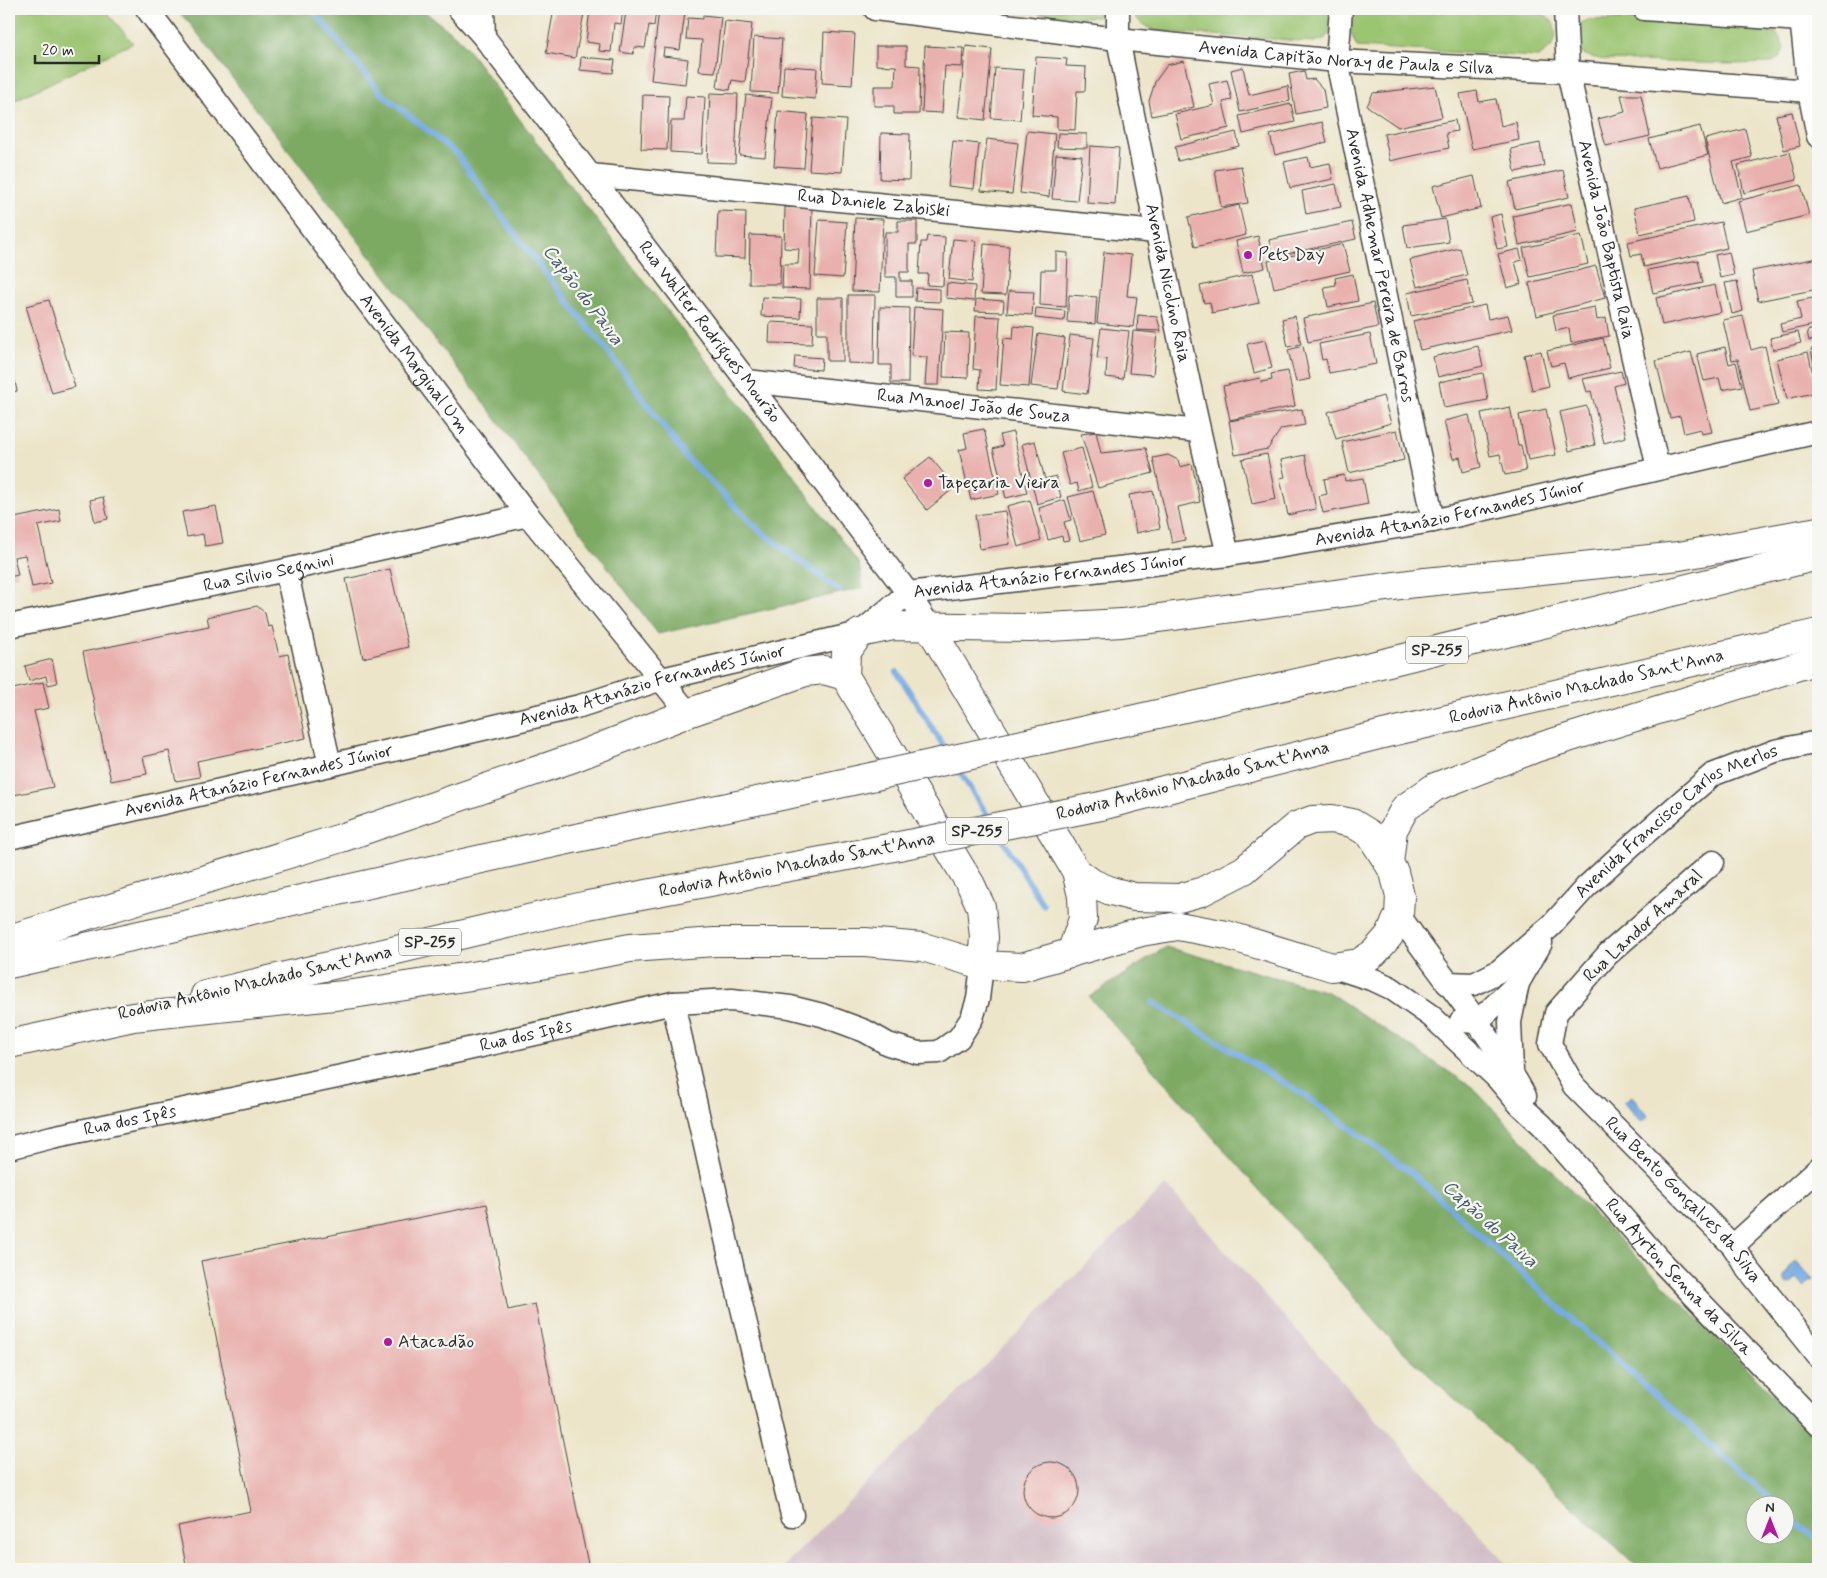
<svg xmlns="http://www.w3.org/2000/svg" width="1827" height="1578" font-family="Mynerve,sans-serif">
	<rect width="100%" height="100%" fill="#f6f6f2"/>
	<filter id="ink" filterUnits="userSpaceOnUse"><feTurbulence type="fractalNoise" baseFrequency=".02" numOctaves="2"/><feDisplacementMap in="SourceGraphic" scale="10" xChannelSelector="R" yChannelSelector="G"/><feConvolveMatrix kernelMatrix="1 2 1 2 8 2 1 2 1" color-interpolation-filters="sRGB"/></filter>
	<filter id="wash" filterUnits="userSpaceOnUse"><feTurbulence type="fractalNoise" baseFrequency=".0096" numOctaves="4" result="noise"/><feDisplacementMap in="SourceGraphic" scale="20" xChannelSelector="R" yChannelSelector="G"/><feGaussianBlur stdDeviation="1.12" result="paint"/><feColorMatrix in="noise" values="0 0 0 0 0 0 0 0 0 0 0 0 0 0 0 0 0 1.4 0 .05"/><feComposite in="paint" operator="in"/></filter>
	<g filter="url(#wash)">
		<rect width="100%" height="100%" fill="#ece5c9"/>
		<polygon fill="#d2bdc6" points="1166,1185 1511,1569 781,1569"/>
		<g fill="#9cc572" stroke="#64784e">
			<polygon points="9,9 104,9 133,43 9,103"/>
			<polygon points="997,9 1106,9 1106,12 1098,17 1078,17"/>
			<path d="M1133 9H1330L1331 32 1324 39 1314 42 1155 31C1143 25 1137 23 1133 9Z"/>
			<path d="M1356 9H1500L1539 11 1548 17 1554 24 1556 37 1552 46 1539 57 1357 47C1351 34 1345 22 1356 9Z"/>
			<path d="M1648 19 1775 32 1780 38 1784 49 1779 58 1771 63 1732 64 1607 60C1594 58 1575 56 1575 40 1575 35 1578 28 1579 24L1588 20Z"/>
		</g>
		<g fill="#7daa64" stroke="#546a48" fill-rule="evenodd">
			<polygon points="176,9 421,9 460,39 544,152 756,425 859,564 863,588 658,634 474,390 191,25"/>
			<path d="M1166 947 1328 992 1472 1087 1585 1205 1818 1440V1569H1640L1396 1345 1089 997ZM1754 1506H1784V1536H1754Z"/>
		</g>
		<g fill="#76abe3" stroke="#506b87">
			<polygon points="1632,1096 1648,1116 1641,1122 1624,1102"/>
			<polygon points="1796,1261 1813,1279 1804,1287 1796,1278 1790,1283 1786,1283 1784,1280 1784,1276 1788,1271 1788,1268"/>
		</g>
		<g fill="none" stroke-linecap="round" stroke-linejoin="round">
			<g stroke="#76abe3" stroke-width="6">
				<polyline points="312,9 381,93 457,154 518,238 619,366 686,457 759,530 839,590"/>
				<polyline points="897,672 948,753"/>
				<polyline points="956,766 991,821"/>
				<polyline points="999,834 1043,905"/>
				<polyline points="1153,1002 1306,1096 1412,1173 1541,1291 1778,1506"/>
				<polyline points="1784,1511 1818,1542"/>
			</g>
		</g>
		<g id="blocks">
			<g fill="#e9b0ad">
				<polygon points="554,9 585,9 575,58 546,53"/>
				<polygon points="590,9 623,9 621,24 614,23 611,52 599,51 600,44 586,42"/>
				<polygon points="639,9 656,9 654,26 649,25 645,48 635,47 633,54 620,52 626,11 638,13"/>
				<polygon points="659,9 685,12 680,50 664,48 663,56 688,59 685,84 651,80"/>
				<polygon points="703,15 721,17 715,72 699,71 702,40 686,39 688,18 703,19"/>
				<polygon points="725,21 752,24 745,82 732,80 730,90 717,88"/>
				<polygon points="824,32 855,34 852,85 822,83"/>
				<polygon points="754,37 782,39 778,93 751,92"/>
				<polygon points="876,46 906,46 906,65 920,66 919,114 894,114 894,106 874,106 874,86 895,86 896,66 876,65"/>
				<polygon points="925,46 963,48 962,67 945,66 942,113 922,112"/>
				<polygon points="966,46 992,49 985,120 958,117"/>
				<polygon points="581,57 615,60 613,73 580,70"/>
				<polygon points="1036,57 1067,59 1066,66 1086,67 1085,91 1077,91 1075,130 1057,129 1057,117 1032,115"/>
				<polygon points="1184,61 1194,107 1152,116 1149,101 1155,82 1167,65"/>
				<polygon points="784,66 817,68 815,99 782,96"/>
				<polygon points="1243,67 1249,95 1288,86 1290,101 1240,112 1231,70"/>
				<polygon points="995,68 1024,70 1020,120 991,118"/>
				<polygon points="1304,71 1306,80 1314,79 1323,89 1326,108 1296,114 1289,74"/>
				<polygon points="1227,80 1232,100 1223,102 1229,128 1181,139 1175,114 1214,105 1209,84"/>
				<polygon points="1435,86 1442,117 1398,127 1367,106 1373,93"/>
				<polygon points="1477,91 1479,102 1496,99 1501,126 1516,122 1519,140 1472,149 1460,94"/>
				<polygon points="710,93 738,94 735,163 707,162"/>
				<polygon points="643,95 669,96 667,150 641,149"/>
				<polygon points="746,95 772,98 765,157 739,155"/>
				<polygon points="1621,95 1641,95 1650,136 1606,146 1598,119 1625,112"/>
				<polygon points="686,96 705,97 702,154 670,152 671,121 684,121"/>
				<polygon points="1291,104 1295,122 1243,134 1239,116"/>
				<polygon points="778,111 808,114 804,168 774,166"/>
				<polygon points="1792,112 1800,146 1784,150 1776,115"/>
				<polygon points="813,118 846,120 842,172 809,170"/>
				<polygon points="1455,120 1457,131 1446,133 1449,148 1390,161 1384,134"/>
				<polygon points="1322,122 1327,142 1275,155 1270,135"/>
				<polygon points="1700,126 1708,155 1657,168 1649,139"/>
				<polygon points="1745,129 1752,157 1733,162 1742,197 1721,203 1705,139"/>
				<polygon points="1027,131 1055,134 1049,197 1020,193"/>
				<polygon points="1236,132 1239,146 1178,161 1175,147"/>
				<polygon points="881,133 910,134 909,180 880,179"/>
				<polygon points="1058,133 1087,134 1087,148 1057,147"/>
				<polygon points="987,139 1018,143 1012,194 981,191"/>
				<polygon points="953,141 979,144 974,189 948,186"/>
				<polygon points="1540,143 1544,166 1515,172 1511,149"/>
				<polygon points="1090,146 1119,148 1115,205 1087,203"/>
				<polygon points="1790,152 1797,180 1744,193 1738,165"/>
				<polygon points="1056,154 1082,156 1077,201 1052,199"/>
				<polygon points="1308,157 1310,167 1330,163 1333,179 1290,188 1284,162"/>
				<polygon points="1241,166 1248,203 1221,207 1215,170"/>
				<polygon points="1563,170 1569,197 1515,209 1509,182"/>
				<polygon points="1474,176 1481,208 1441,218 1433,186"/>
				<polygon points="1336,184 1341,207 1306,214 1302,191"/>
				<polygon points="1801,185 1809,215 1746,231 1738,201"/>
				<polygon points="1689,196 1694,222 1640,234 1634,208"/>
				<polygon points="1572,203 1578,232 1519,245 1513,216"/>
				<polygon points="1239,205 1246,235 1195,247 1188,217"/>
				<polygon points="785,207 812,208 810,289 782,288 783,264 798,264 799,249 784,248"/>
				<polygon points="718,211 746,212 745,258 716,257"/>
				<polygon points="1501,214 1508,247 1497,249 1490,217"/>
				<polygon points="855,218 883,219 880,292 852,291"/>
				<polygon points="1445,219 1449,242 1407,248 1403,225"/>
				<polygon points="819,220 847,222 843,278 815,276"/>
				<polygon points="898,221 917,221 917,244 909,244 909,272 900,272 900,281 912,281 912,297 896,297 896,277 885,277 885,232 898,232"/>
				<polygon points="1352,222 1356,239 1273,257 1269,240"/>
				<polygon points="1721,222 1727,248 1644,267 1641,254 1631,256 1628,242"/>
				<polygon points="750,235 781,236 780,284 749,284"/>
				<polygon points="1581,235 1588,264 1530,277 1523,248"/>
				<polygon points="927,236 945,237 943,286 927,285 928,274 919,274 921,242 926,242"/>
				<polygon points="1258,236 1265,268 1243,273 1236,241"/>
				<polygon points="953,239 976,241 972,282 949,279"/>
				<polygon points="984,244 1009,246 1006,295 981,294"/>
				<polygon points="1343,244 1350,271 1274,288 1268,261"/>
				<polygon points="1460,248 1467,275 1417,287 1410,260"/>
				<polygon points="1519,249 1522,260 1515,262 1521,284 1507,288 1498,254"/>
				<polygon points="1056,252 1068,253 1066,307 1040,305 1041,270 1056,270"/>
				<polygon points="1104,252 1131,255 1127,296 1137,297 1133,327 1097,323"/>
				<polygon points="1729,252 1734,275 1720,278 1715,255"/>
				<polygon points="1818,258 1818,289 1758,301 1752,271"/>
				<polygon points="1698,260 1703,283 1653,293 1648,270"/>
				<polygon points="1596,266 1605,298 1537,316 1529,283"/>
				<polygon points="1252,274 1259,303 1212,313 1210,302 1204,303 1200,286"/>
				<polygon points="1353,274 1358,301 1328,307 1324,287 1336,285 1335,278"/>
				<polygon points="1467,280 1472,304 1411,316 1407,293"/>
				<polygon points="1737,281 1743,311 1732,314 1725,283"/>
				<polygon points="947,283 975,286 974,301 946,298"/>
				<polygon points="1715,285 1721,312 1662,325 1656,298"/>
				<polygon points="916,288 940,289 940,302 915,301"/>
				<polygon points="1009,291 1034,292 1032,315 1007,313"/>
				<polygon points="848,295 875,295 874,364 848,363"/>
				<polygon points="1069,295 1097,297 1095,324 1067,322"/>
				<polygon points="762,297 801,299 800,318 761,316"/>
				<polygon points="1818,297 1818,324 1782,332 1780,324 1801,319 1797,301"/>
				<polygon points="817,298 843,298 843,361 827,361 827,333 817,333"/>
				<polygon points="976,299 1004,301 1003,312 975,311"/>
				<polygon points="49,300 75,387 52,393 26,306"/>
				<polygon points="1373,303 1378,327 1308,342 1303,318"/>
				<polygon points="1485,305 1488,319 1508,315 1512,330 1420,350 1413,321"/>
				<polygon points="880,307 909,308 908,383 891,383 891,365 879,365"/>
				<polygon points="914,307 943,309 939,385 925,385 927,357 911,356"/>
				<polygon points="1595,307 1597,320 1606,318 1609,336 1571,343 1569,328 1556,331 1553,315"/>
				<polygon points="1036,308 1065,311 1064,321 1035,318"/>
				<polygon points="1138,315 1157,317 1161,331 1137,330"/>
				<polygon points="976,316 1000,317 996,390 979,389 980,370 973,369"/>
				<polygon points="1295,316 1301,344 1288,347 1282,319"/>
				<polygon points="1743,316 1751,350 1765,346 1778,405 1750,411 1738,359 1732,360 1723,320"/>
				<polygon points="770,322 813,324 812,344 769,343"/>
				<polygon points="1014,326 1034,328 1029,387 1000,385 1004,338 1013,339"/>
				<polygon points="1101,328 1129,331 1123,379 1106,377 1107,359 1097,358"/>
				<polygon points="1818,328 1818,339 1809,341 1807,331"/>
				<polygon points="1133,331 1157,333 1153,375 1129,373"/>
				<polygon points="945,332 969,333 968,378 943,377"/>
				<polygon points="1798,332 1801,343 1773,350 1770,338"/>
				<polygon points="1038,334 1065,338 1058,389 1031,386"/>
				<polygon points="1370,334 1376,364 1329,373 1326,359 1322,360 1319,344"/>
				<polygon points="1070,335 1094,338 1087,394 1063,391"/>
				<polygon points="1603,338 1610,368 1568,378 1564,363 1551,366 1547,351"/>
				<polygon points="1265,340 1272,368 1254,373 1247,344"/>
				<polygon points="1303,346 1310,379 1296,382 1288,350"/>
				<polygon points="1478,346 1483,366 1438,377 1433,357"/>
				<polygon points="1725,347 1729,364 1736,362 1742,386 1722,390 1719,378 1704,381 1697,354"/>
				<polygon points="1818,348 1818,379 1817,379 1811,349"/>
				<polygon points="1541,351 1549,386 1532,390 1524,355"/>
				<polygon points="1691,352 1712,432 1701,434 1700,429 1684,433 1680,416 1670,418 1656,361"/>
				<polygon points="1808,352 1817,392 1787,399 1777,359"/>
				<polygon points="795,356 822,358 821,370 794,368"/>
				<polygon points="10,358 17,391 9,393 9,359"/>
				<polygon points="1288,371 1295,406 1230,420 1223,386 1260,378 1261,382 1272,380 1271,374"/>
				<polygon points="1621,371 1624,383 1614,386 1626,437 1604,443 1591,391 1587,392 1583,379"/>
				<polygon points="1483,373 1488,400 1444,408 1439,382"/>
				<polygon points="1383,396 1391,423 1336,439 1328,412"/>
				<polygon points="1587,406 1595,445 1569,451 1560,412"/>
				<polygon points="1510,407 1518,445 1521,445 1526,471 1505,475 1500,454 1490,456 1481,413"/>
				<polygon points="1302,409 1305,425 1281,429 1268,449 1235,455 1229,421"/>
				<polygon points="1546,409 1556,455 1528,460 1519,415"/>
				<polygon points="1469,415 1481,467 1463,472 1460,457 1453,459 1444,421"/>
				<polygon points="984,429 999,494 971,500 959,450 967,448 964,433"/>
				<polygon points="1397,430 1404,460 1349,473 1342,442"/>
				<polygon points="1013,432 1027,493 1006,498 993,449 1003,446 1000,435"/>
				<polygon points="1096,432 1101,453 1146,448 1153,473 1098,488 1081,434"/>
				<polygon points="1035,441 1045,479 1056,476 1061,497 1037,504 1022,444"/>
				<polygon points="1082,448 1092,487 1079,491 1077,483 1070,485 1061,453"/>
				<polygon points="1267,454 1276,499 1252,504 1242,459"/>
				<polygon points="1168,455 1178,460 1180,467 1192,464 1200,502 1178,507 1185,540 1172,543 1153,458"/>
				<polygon points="1305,455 1316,509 1288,515 1280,478 1285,477 1281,460"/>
				<polygon points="930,457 955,487 927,510 902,479"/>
				<polygon points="1344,475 1345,481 1363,478 1368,504 1323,513 1319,496 1327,494 1324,479"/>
				<polygon points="1093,491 1105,535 1080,541 1068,497"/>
				<polygon points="1153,491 1160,528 1136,533 1129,495"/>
				<polygon points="103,497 108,519 95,522 90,500"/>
				<polygon points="1030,500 1041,540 1018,547 1007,506"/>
				<polygon points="1065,500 1071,520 1064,522 1069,540 1063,541 1062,536 1048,540 1039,508"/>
				<polygon points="216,506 223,543 205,546 203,534 187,537 182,512"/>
				<polygon points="59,509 61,521 38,526 51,583 32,587 25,555 14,557 18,575 9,577 9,519"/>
				<polygon points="1005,511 1010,544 980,549 975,515"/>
				<polygon points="390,569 408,647 363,658 346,579"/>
				<polygon points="257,606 265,613 268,627 272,626 279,656 288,654 306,738 197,761 200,777 176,781 169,751 143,757 147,774 111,781 83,652 209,626 207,617"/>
				<polygon points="52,659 57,683 48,685 46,676 29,681 25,666"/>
				<polygon points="43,682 49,708 34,711 53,787 9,796 9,690"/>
				<polygon points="487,1204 508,1310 535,1304 589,1569 187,1569 178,1526 251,1511 201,1261"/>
				<circle cx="1051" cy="1490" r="28"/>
			</g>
		</g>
	</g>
	<g filter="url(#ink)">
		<use href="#blocks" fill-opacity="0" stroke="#484743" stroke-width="1"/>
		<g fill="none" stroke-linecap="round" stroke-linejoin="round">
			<g stroke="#484743" stroke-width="25">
				<g id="minor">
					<path id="s1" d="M147 9 528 515 688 713"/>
					<path id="s2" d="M459 9 484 37 590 175 908 593 929 626"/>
					<polyline points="483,9 484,37"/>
					<path id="s3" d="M875 9 1118 39 1337 61 1568 72 1809 91 1818 94"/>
					<path id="s4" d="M1118 9V39C1152 211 1187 384 1228 555"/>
					<path id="s5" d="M1341 9 1337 61 1433 521"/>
					<path id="s6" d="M1565 9 1568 72 1658 468"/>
					<polyline points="1644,9 1800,20 1818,18"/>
					<polyline points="1800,9 1809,91 1818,136"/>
					<path id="s7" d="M590 175 1156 232"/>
					<path id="s8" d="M747 381 1198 431"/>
					<polyline points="286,570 330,765"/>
					<path id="s9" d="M9 626 286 570 528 515"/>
					<path id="s10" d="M9 838 330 765 580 706 662 679 860 633 908 593 1228 555 1433 521 1818 432"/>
					<path id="s11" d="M1713 862 1608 954 1556 1013 1550 1044 1574 1086 1733 1246 1748 1269 1818 1356"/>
					<path d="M1399 915C1440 976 1490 1032 1525 1096"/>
					<path id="s12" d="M1334 967 1374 980 1391 988 1431 1016 1497 1078 1519 1104 1542 1125 1657 1257 1818 1425"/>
					<path id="s13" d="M1447 983 1474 984 1499 971 1551 926 1586 887 1633 844 1712 775 1775 751 1818 742"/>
					<polyline points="673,1003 735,1279 792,1515"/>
					<polyline points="1461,1021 1477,1022 1518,983 1541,943"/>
					<polyline points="1512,1072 1510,1022 1518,983"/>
					<path id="s14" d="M9 1148 52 1137 437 1056 673 1003 732 1000 790 1007 822 1015 865 1031 888 1044 918 1053 939 1052 959 1038 972 1018 978 999 982 965"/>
					<polyline points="1733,1246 1818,1169"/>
				</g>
			</g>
			<g stroke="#484743" stroke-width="30">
				<g id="highway">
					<polyline points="929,626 1076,871 1082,896 1083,919 1071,953"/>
					<polyline points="1055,737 1368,667 1818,556"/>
					<path id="s15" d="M1101 806 1383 734 1818 633"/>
					<polyline points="1389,863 1393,830 1405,808 1435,787 1536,748 1818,660"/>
					<polyline points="9,939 341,838 573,758 688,713 805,672 824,670 845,676"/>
					<polyline points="9,964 572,839 820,788"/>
					<polyline points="982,965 984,937 981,907 971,885 845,676 846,653 860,633 893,626 1031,628 1122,623 1416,583 1679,556 1818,531"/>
					<polyline points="205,995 588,905 853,855"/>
					<polyline points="9,1044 133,1017 353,994 530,967 630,948 715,942 865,942 923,947 982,965 1022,967 1141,932 1178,926 1227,935 1332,967 1359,963 1374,953 1389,936 1399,915 1400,896 1394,872 1370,834 1352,823 1332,819 1312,820 1296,826 1244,870 1201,892 1179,898 1134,897 1111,891 1092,883 1076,871"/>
				</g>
			</g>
			<use href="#minor" stroke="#fff" stroke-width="22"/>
			<use href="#highway" stroke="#fff" stroke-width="28"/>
			<g stroke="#484743" stroke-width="30" stroke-linecap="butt">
				<g id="highway-bridge">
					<polyline points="820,788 1055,737"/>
					<polyline points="853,855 1101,806"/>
				</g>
			</g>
			<use href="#highway-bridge" stroke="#fff" stroke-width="28"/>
		</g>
	</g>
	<g fill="#b5179e" stroke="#f6f6f2" stroke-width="2">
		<circle cx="1248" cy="255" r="5"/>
		<circle cx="928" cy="483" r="5"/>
		<circle cx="388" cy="1342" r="5"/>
	</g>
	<g text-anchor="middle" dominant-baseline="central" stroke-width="4.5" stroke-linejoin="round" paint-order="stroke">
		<g fill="#f6f6f2" stroke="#686867" stroke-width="1">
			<rect x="1406" y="636.5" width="62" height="27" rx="4"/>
			<rect x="946" y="817.5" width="62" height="27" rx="4"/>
			<rect x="399" y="928.5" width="62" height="27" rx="4"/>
		</g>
		<g font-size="16" font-weight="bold" fill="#2b2b2b">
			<text x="1437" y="650">SP-255</text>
			<text x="977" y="831">SP-255</text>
			<text x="430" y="942">SP-255</text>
		</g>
		<g font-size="18" fill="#2b2b2b" stroke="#f6f6f2">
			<text stroke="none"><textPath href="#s3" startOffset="474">Avenida Capitão Noray de Paula e Silva</textPath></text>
			<text stroke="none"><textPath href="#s7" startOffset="285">Rua Daniele Zabiski</textPath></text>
			<text stroke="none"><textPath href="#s6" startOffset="235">Avenida João Baptista Raia</textPath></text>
			<text stroke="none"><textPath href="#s5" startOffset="261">Avenida Adhemar Pereira de Barros</textPath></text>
			<text stroke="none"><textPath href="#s4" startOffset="279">Avenida Nicolino Raia</textPath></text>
			<text stroke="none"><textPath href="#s2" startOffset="409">Rua Walter Rodrigues Mourão</textPath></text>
			<text stroke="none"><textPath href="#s1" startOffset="444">Avenida Marginal Um</textPath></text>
			<text stroke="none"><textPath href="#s8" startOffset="228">Rua Manoel João de Souza</textPath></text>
			<text stroke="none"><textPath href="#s10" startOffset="1486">Avenida Atanázio Fernandes Júnior</textPath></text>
			<text stroke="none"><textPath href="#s9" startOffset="265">Rua Silvio Segnini</textPath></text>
			<text stroke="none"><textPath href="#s10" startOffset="1081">Avenida Atanázio Fernandes Júnior</textPath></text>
			<text stroke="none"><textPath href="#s10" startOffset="661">Avenida Atanázio Fernandes Júnior</textPath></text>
			<text stroke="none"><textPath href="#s15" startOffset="500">Rodovia Antônio Machado Sant'Anna</textPath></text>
			<text stroke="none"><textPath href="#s10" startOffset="256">Avenida Atanázio Fernandes Júnior</textPath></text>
			<text transform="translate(1193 781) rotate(-14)">Rodovia Antônio Machado Sant'Anna</text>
			<text stroke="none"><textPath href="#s13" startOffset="290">Avenida Francisco Carlos Merlos</textPath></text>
			<text transform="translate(797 865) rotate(-11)">Rodovia Antônio Machado Sant'Anna</text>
			<text transform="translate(1643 926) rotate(-43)">Rua Landor Amaral</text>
			<text transform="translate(255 983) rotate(-13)">Rodovia Antônio Machado Sant'Anna</text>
			<text stroke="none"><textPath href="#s14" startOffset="529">Rua dos Ipês</textPath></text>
			<text stroke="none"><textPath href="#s14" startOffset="124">Rua dos Ipês</textPath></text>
			<text stroke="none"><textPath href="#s11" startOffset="456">Rua Bento Gonçalves da Silva</textPath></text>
			<text stroke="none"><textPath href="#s12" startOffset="470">Rua Ayrton Senna da Silva</textPath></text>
		</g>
		<g font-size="18" fill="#2b2b2b" stroke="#f6f6f2" text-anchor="start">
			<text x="1258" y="255">Pets Day</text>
			<text x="938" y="483">Tapeçaria Vieira</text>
			<text x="398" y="1342">Atacadão</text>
		</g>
		<g font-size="19" font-style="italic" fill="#45586b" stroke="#f6f6f2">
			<text transform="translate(583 295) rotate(53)">Capão do Paiva</text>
			<text transform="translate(1490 1224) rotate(42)">Capão do Paiva</text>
		</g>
	</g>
	<rect width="1827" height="1578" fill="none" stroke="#f6f6f2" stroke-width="30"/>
	<g transform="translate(1770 1520)"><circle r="24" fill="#f6f6f2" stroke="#a5a5a2"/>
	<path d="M0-4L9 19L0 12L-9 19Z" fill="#b5179e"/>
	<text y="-8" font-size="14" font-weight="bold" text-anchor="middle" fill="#2b2b2b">N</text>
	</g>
	<path d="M35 55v8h64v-8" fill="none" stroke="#2b2b2b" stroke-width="2.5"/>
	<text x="42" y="55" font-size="15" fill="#2b2b2b" stroke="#f6f6f2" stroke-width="4" paint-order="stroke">20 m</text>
</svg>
